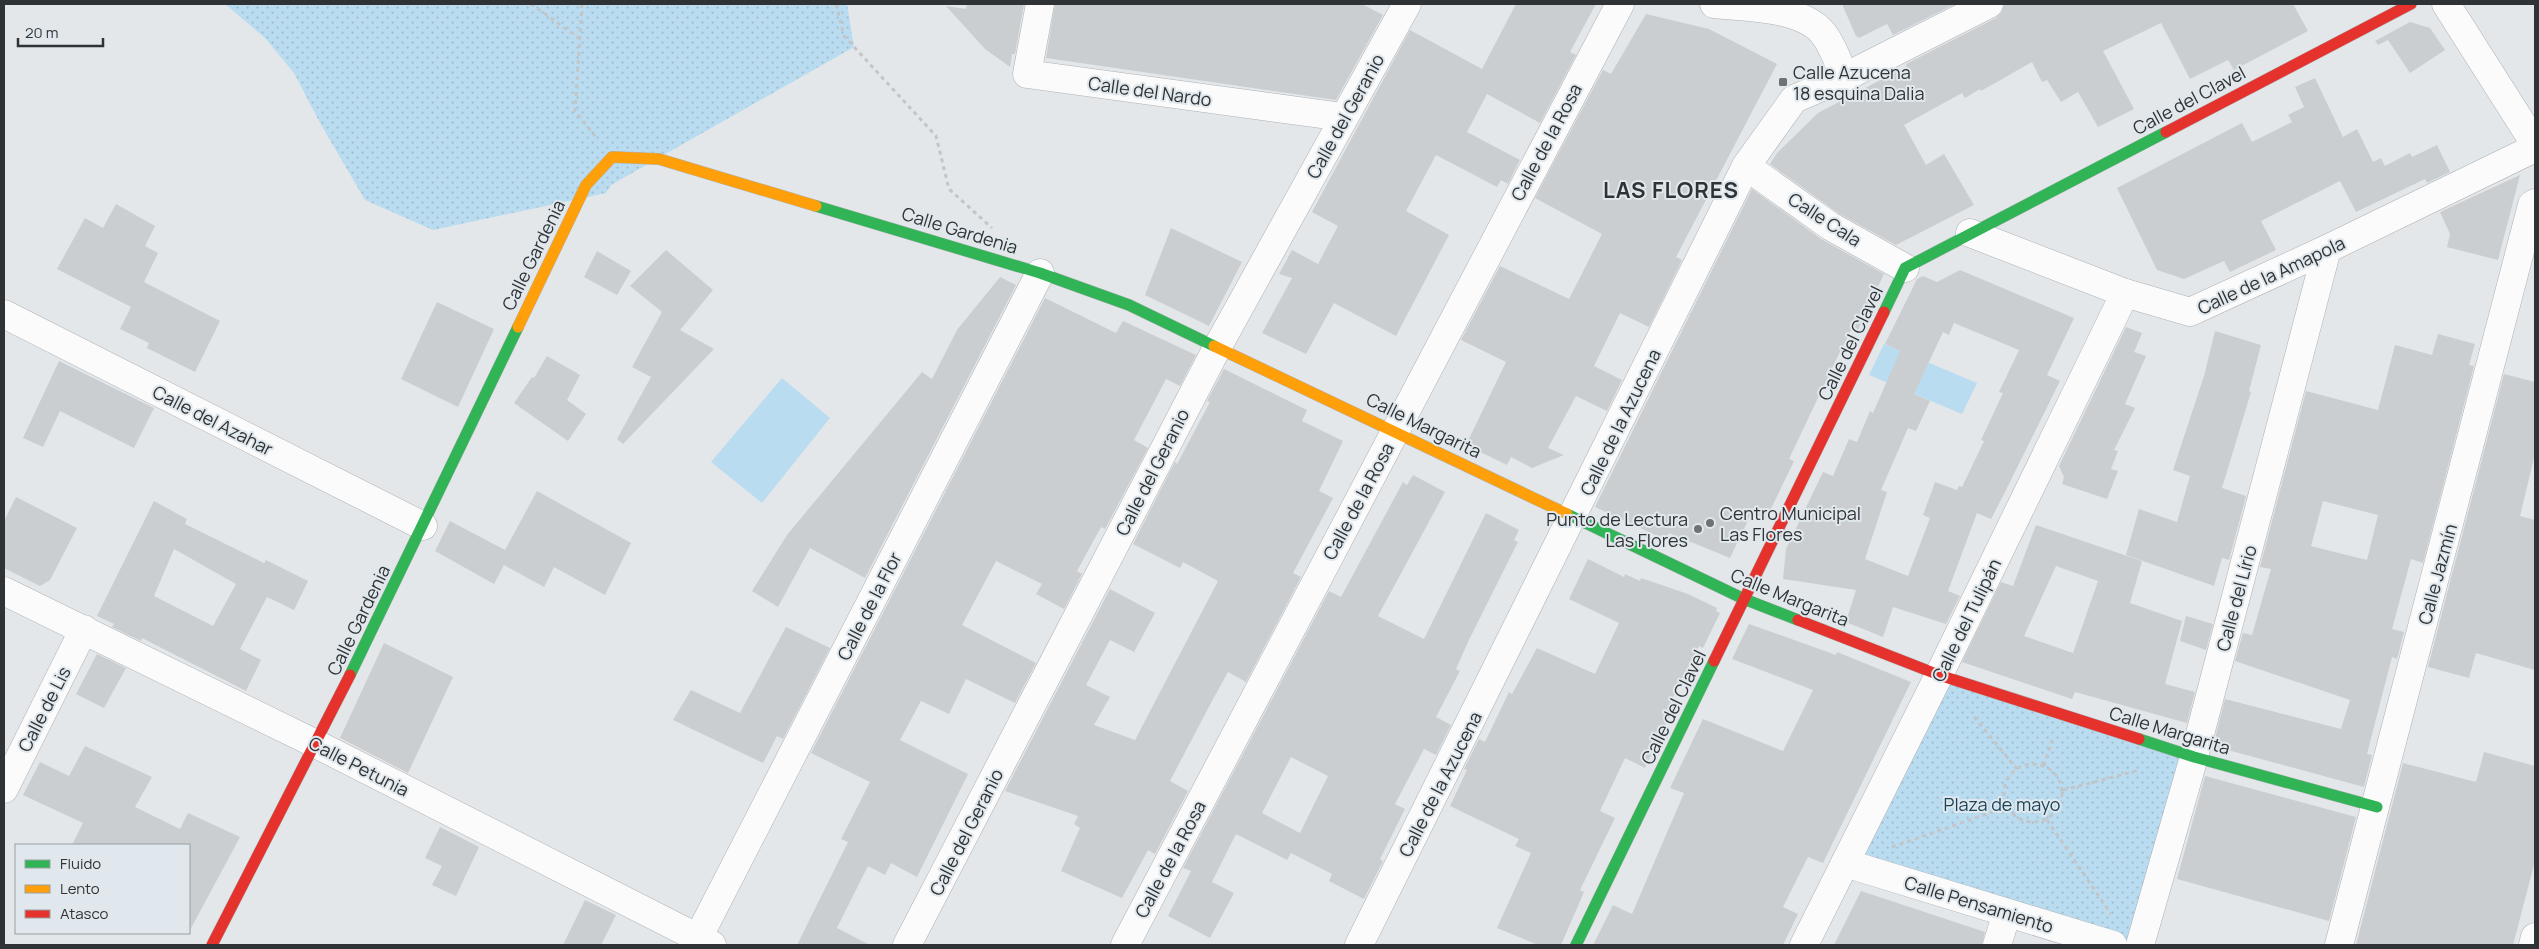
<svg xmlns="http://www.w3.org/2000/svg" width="2539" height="949" font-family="Manrope,sans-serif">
	<defs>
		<pattern id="park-dots" width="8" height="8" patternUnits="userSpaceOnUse" patternTransform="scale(1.25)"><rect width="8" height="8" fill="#badcf0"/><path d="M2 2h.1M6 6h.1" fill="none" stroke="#a0bdce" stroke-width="1.8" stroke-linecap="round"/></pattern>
	</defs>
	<rect width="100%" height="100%" fill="#e3e7ea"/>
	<g fill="#badcf0">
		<polygon points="1884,344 1977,383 1962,414 1869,375"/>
		<polygon points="782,378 830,418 762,503 711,462"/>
	</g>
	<g fill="url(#park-dots)">
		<polygon points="225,4 847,4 854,47 611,185 606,193 433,230 365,200 320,123 294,73 265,38"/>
		<polygon points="1939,675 2194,757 2140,945 2113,945 1845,863"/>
	</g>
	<g fill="#caced0" fill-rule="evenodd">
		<polygon points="967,4 1024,4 1015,54 1012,54 1010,67 985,49 946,6 966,9"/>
		<polygon points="1055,4 1362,4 1383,15 1336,100 1046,58"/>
		<polygon points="1516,4 1596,4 1570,52 1576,55 1540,123 1487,94 1467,132 1520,160 1508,184 1501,180 1497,187 1436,155 1406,211 1449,235 1396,336 1334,303 1306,354 1262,333 1292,278 1279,274 1292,250 1318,264 1338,226 1312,212 1410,30 1482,69"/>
		<polygon points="1842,4 1955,4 1893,35 1887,24 1859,38 1856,36"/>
		<polygon points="2004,4 2293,4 2308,31 2234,70 2228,60 2190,79 2161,23 2103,51 2134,109 2098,127 2078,92 2061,102 2047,80 2042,82 2032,62 1981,91 1980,89 1965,98 1962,93 1904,125 1926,165 1944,154 1974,205 1896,245 1838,213 1770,164 1777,153 1818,113 1907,66 1906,64 1996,18 2002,12"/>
		<polygon points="1646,14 1709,29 1777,64 1676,257 1682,260 1649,327 1620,313 1594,366 1622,380 1607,411 1576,396 1548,448 1564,455 1532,468 1511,457 1507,465 1466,445 1506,362 1461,340 1500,266 1569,299 1602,234 1535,198 1603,70 1611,74"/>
		<polygon points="2410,22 2430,28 2445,50 2410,73 2388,40 2378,45 2375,41"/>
		<polygon points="2315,78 2343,137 2357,129 2373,162 2381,158 2385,166 2410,153 2412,157 2437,145 2450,172 2427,183 2425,179 2356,212 2340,181 2261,221 2276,250 2230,272 2224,261 2184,279 2157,270 2117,188 2242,123 2252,142 2292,122 2288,115 2304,107 2295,87"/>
		<polygon points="2520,175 2498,260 2447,247 2450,234 2440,212"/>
		<polygon points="1752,189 1821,239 1884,274 1857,332 1851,330 1835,362 1789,459 1794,461 1766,519 1752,512 1730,558 1669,533 1666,540 1595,507"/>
		<polygon points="116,204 155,226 145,246 158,253 144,282 220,321 195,372 147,348 149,343 120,329 131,307 57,269 85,218 103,228"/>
		<polygon points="1171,228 1242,262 1209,326 1145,295"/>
		<polygon points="666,250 713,290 680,330 714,349 623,444 617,439 651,377 632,367 662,312 630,286"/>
		<polygon points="597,251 631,271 617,295 584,277"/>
		<path d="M1960 270 2074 318 2047 375 2060 381 2003 496 1991 519 1977 513 1948 591 1960 596 1946 624 1893 607 1883 637 1846 622 1856 590 1783 579 1786 549 1823 472 1833 476 1849 439 1857 442 1870 411 1873 413 1900 351 1885 344 1917 279 1923 276 1937 282ZM1954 323 2019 350 1999 392 2003 393 1981 440 1984 441 1962 487 1959 486 1957 490 1935 482 1923 515 1930 518 1908 576 1865 559 1887 492 1881 490 1908 428 1916 431 1930 401 1914 394 1943 332 1949 335Z"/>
		<polygon points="1000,277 1016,285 865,578 810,548 778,607 752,591 787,535 922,372 932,379 957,330"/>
		<polygon points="1045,298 1116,333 1123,321 1196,355 1180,386 1166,379 1134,440 1148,448 1105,529 1101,527 1077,571 1082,574 1064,609 1036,594 1042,584 996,561 962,625 1036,663 1015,703 966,679 949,714 921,701 900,740 968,774 917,877 891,863 885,875 868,866 837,928 870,945 797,945 848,842 841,839 870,782 811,753"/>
		<polygon points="437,302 494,329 458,407 401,379"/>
		<polygon points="2126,327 2142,333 2134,352 2146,356 2125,404 2135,408 2114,450 2118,451 2111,469 2118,471 2107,499 2062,484 2064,477 2059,466"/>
		<polygon points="2215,331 2261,345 2249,391 2251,392 2222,488 2246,496 2229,560 2222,558 2214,586 2126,555 2139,509 2177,522 2190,476 2173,470 2204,376"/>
		<path d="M2438 334 2475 344 2469 365 2474 366 2423 563 2411 559 2392 629 2404 632 2397 659 2392 657 2367 754 2372 755 2364 787 2213 746 2225 699 2341 729 2350 700 2235 661 2243 633 2252 635 2271 569 2260 567 2306 391 2378 410 2395 345 2432 355ZM2323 501 2378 515 2367 560 2311 546Z"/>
		<polygon points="547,356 580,375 567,400 586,414 568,441 514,403 532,377 534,378"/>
		<polygon points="59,361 154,408 134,448 60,411 43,447 23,438"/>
		<polygon points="1224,369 1307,410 1302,421 1343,441 1319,491 1333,498 1293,573 1301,577 1246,682 1228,672 1212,701 1170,781 1188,791 1155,854 1148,850 1122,898 1061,871 1080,828 1074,824 1078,816 1005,791 1110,589 1155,613 1134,652 1110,640 1086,685 1110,697 1094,725 1135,740 1218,581 1183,562 1180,568 1133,544 1175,462 1177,464 1210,402 1207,401"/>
		<polygon points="2504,374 2535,382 2535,454 2520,516 2535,520 2535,670 2476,653 2469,678 2428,667"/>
		<path d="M1413 475 1445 492 1378 616 1424 639 1486 513 1519 530 1514 540 1518 542 1468 642 1456 669 1460 671 1436 717 1451 725 1436 755 1424 749 1395 804 1405 809 1380 859 1383 861 1364 899 1329 881 1332 874 1291 853 1287 860 1236 834 1212 882 1234 893 1210 938 1168 916 1191 871 1183 868 1329 591 1341 597 1403 482 1407 485ZM1291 757 1328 776 1300 833 1262 813Z"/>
		<polygon points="537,491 631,543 605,595 554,567 544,587 504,565 494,584 435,551 450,521 505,550"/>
		<polygon points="16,497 77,528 50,580 40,586 4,568 4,521"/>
		<path d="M154 501 187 519 185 524 264 563 266 560 308 581 294 610 267 597 240 649 261 660 246 691 142 638 141 641 112 627 114 624 97 616ZM174 549 236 584 213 626 154 596Z"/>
		<path d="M2036 525 2142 561 2130 603 2182 621 2165 684 2195 692 2187 723 2075 692 2072 699 1962 662 2001 582 2013 586ZM2056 566 2098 581 2073 653 2024 636Z"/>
		<polygon points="1588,559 1624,577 1625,574 1640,581 1641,578 1688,594 1717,608 1716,611 1720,613 1703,648 1699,646 1669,705 1674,707 1645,768 1625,758 1600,811 1615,818 1580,890 1584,892 1561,945 1538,945 1497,928 1531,853 1515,846 1519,839 1450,806 1467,770 1464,769 1479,739 1485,742 1509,692 1512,694 1537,648 1595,674 1619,623 1569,599"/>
		<polygon points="2186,616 2213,624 2206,650 2180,641"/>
		<polygon points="1749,624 1836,655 1837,652 1911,682 1823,863 1808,857 1783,907 1798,914 1783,945 1593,945 1613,905 1632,914 1684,793 1670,788 1703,719 1783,751 1813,690 1732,659"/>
		<polygon points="786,627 830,648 783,739 777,736 763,763 673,720 691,690 740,713"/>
		<polygon points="384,643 453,677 408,773 340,738"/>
		<polygon points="97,654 126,668 104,708 76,694"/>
		<polygon points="85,746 152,777 135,807 180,829 188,813 240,837 189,932 189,845 72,845 83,823 23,795 40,762 69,776"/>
		<polygon points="2484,752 2535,766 2535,861 2513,945 2356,945 2403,763 2476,782"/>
		<polygon points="2205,776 2356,817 2329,921 2177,879"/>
		<polygon points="440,827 479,847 456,896 432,885 442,866 425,858"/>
		<polygon points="1861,891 1985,932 1982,945 1834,945"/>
		<polygon points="585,900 616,915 601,945 563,945"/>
	</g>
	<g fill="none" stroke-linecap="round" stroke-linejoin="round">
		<g stroke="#aeb1b4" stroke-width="29">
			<g id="street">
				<polyline points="1040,4 1027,74 1343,117"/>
				<path d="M1714 4C1745 7 1800 7 1822 32 1832 43 1838 63 1845 77"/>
				<polyline points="2446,4 2535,144"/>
				<polyline points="1746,166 1830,226 1905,268"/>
				<polyline points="1970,233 2125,293 2190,312 2327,249 2535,148"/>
				<polyline points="4,314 423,526"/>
				<polyline points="4,591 316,744 712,945"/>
				<polyline points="4,789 84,629"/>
				<polyline points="1845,863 2113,945"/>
				<polyline points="698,938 1040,273"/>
				<polyline points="907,945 1218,346 1407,4"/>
				<polyline points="1125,945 1620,4"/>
				<polyline points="1359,945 1746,166 1794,99 1845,77 1989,4"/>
				<polyline points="1804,945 1939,675 2125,293"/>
				<polyline points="1997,945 2007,913"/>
				<polyline points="2140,945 2194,757 2327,249"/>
				<polyline points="2339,945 2532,205 2535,203"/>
				<polyline points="2533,945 2535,937"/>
			</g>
		</g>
		<g stroke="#aeb1b4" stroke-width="12">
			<g id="fast">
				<polyline points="816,206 1040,273 1129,305 1214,346"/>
				<polyline points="1884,312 1905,268 2166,132"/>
				<polyline points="1567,514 1744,599 1798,620"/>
				<polyline points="350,675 518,327"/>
				<polyline points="2139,739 2194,757 2377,807"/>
				<polyline points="1576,945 1714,661"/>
			</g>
		</g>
		<g stroke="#aeb1b4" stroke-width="12">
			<g id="slow">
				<polyline points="518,327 586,185 612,157 659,159 816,206"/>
				<polyline points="1214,346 1567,514"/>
			</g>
		</g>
		<g stroke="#aeb1b4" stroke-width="12">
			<g id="jam">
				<polyline points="2166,132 2411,4"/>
				<polyline points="1798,620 1939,675 2139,739"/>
				<polyline points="1714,661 1884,312"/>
				<polyline points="212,945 350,675"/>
			</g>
		</g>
		<g stroke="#c4c5c6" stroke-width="3" stroke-dasharray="4 4" stroke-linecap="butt">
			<polyline points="531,4 579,38"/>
			<polyline points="582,4 575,111 595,136"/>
			<polyline points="836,4 844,36 936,136 949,189 992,228"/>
			<polyline points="1974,717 2017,769"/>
			<circle cx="2033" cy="793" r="29"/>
			<polyline points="2044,766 2052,740"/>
			<polyline points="2063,790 2140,770"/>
			<polyline points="2047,820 2111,914"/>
			<polyline points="1892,847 2007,807"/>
		</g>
		<use href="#street" stroke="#fbfbfc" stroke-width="28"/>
		<use href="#fast" stroke="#30b455" stroke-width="11"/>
		<use href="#slow" stroke="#ff9f0a" stroke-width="11"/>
		<use href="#jam" stroke="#e5322d" stroke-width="11"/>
	</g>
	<g fill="#6f7274" stroke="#e0e8ed" stroke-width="2">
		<rect x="1778" y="77" width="10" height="10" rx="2.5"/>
		<circle cx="1710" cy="523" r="5"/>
		<circle cx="1698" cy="529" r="5"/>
	</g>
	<g text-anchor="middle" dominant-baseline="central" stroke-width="4" stroke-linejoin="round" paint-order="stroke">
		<g font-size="18" fill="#303335" stroke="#e0e8ed" text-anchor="start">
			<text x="1793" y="72">Calle Azucena<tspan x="1793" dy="21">18 esquina Dalia</tspan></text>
			<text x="1720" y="513">Centro Municipal<tspan x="1720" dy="21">Las Flores</tspan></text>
			<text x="1688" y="519" text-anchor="end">Punto de Lectura<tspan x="1688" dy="21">Las Flores</tspan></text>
		</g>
		<g font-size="18" fill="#303335" stroke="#e0e8ed">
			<text transform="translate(1150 91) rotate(8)">Calle del Nardo</text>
			<text transform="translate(2189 100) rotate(-28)">Calle del Clavel</text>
			<text transform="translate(1345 116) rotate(-61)">Calle del Geranio</text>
			<text transform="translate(1546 142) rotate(-62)">Calle de la Rosa</text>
			<text transform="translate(1825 219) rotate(33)">Calle Cala</text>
			<text transform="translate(960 230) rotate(17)">Calle Gardenia</text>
			<text transform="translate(533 255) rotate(-64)">Calle Gardenia</text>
			<text transform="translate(2271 275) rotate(-25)">Calle de la Amapola</text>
			<text transform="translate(1850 343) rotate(-64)">Calle del Clavel</text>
			<text transform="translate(213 420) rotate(27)">Calle del Azahar</text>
			<text transform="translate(1620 422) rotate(-64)">Calle de la Azucena</text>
			<text transform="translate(1424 425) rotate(26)">Calle Margarita</text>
			<text transform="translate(1152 472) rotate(-63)">Calle del Geranio</text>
			<text transform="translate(1358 501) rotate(-62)">Calle de la Rosa</text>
			<text transform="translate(2437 574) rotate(-75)">Calle Jazmín</text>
			<text transform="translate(1790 597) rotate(22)">Calle Margarita</text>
			<text transform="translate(2236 598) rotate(-75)">Calle del Lírio</text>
			<text transform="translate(869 606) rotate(-63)">Calle de la Flor</text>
			<text transform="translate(358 620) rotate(-64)">Calle Gardenia</text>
			<text transform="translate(1966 620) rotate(-64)">Calle del Tulipán</text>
			<text transform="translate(1673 707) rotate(-64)">Calle del Clavel</text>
			<text transform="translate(44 709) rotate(-63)">Calle de Lis</text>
			<text transform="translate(2170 730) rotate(17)">Calle Margarita</text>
			<text transform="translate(359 766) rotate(27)">Calle Petunia</text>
			<text transform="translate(1440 784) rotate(-63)">Calle de la Azucena</text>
			<text transform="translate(966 832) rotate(-63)">Calle del Geranio</text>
			<text transform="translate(1170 859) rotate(-62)">Calle de la Rosa</text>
			<text transform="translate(1979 904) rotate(17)">Calle Pensamiento</text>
		</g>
		<g font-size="18" fill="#1b4459" stroke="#e0e8ed">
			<text x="2002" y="804">Plaza de mayo</text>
		</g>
		<g font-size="22" font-weight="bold" letter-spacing="1" fill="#303335" stroke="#e0e8ed">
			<text x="1671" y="190">LAS FLORES</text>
		</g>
	</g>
	<rect width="2539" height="949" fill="none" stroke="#303335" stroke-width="10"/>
	<rect x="15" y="844" width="175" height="90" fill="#e0e8ed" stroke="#9aa0a3"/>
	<rect x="25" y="860" width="25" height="8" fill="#30b455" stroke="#9aa0a3"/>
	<text x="60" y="869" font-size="15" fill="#303335">Fluido</text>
	<rect x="25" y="885" width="25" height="8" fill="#ff9f0a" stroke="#9aa0a3"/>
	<text x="60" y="894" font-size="15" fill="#303335">Lento</text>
	<rect x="25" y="910" width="25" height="8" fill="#e5322d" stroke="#9aa0a3"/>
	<text x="60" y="919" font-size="15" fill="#303335">Atasco</text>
	<path d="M18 38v8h85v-8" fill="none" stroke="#303335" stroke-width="2.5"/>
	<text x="25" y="38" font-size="15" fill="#303335" stroke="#e0e8ed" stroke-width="4" paint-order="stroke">20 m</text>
</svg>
